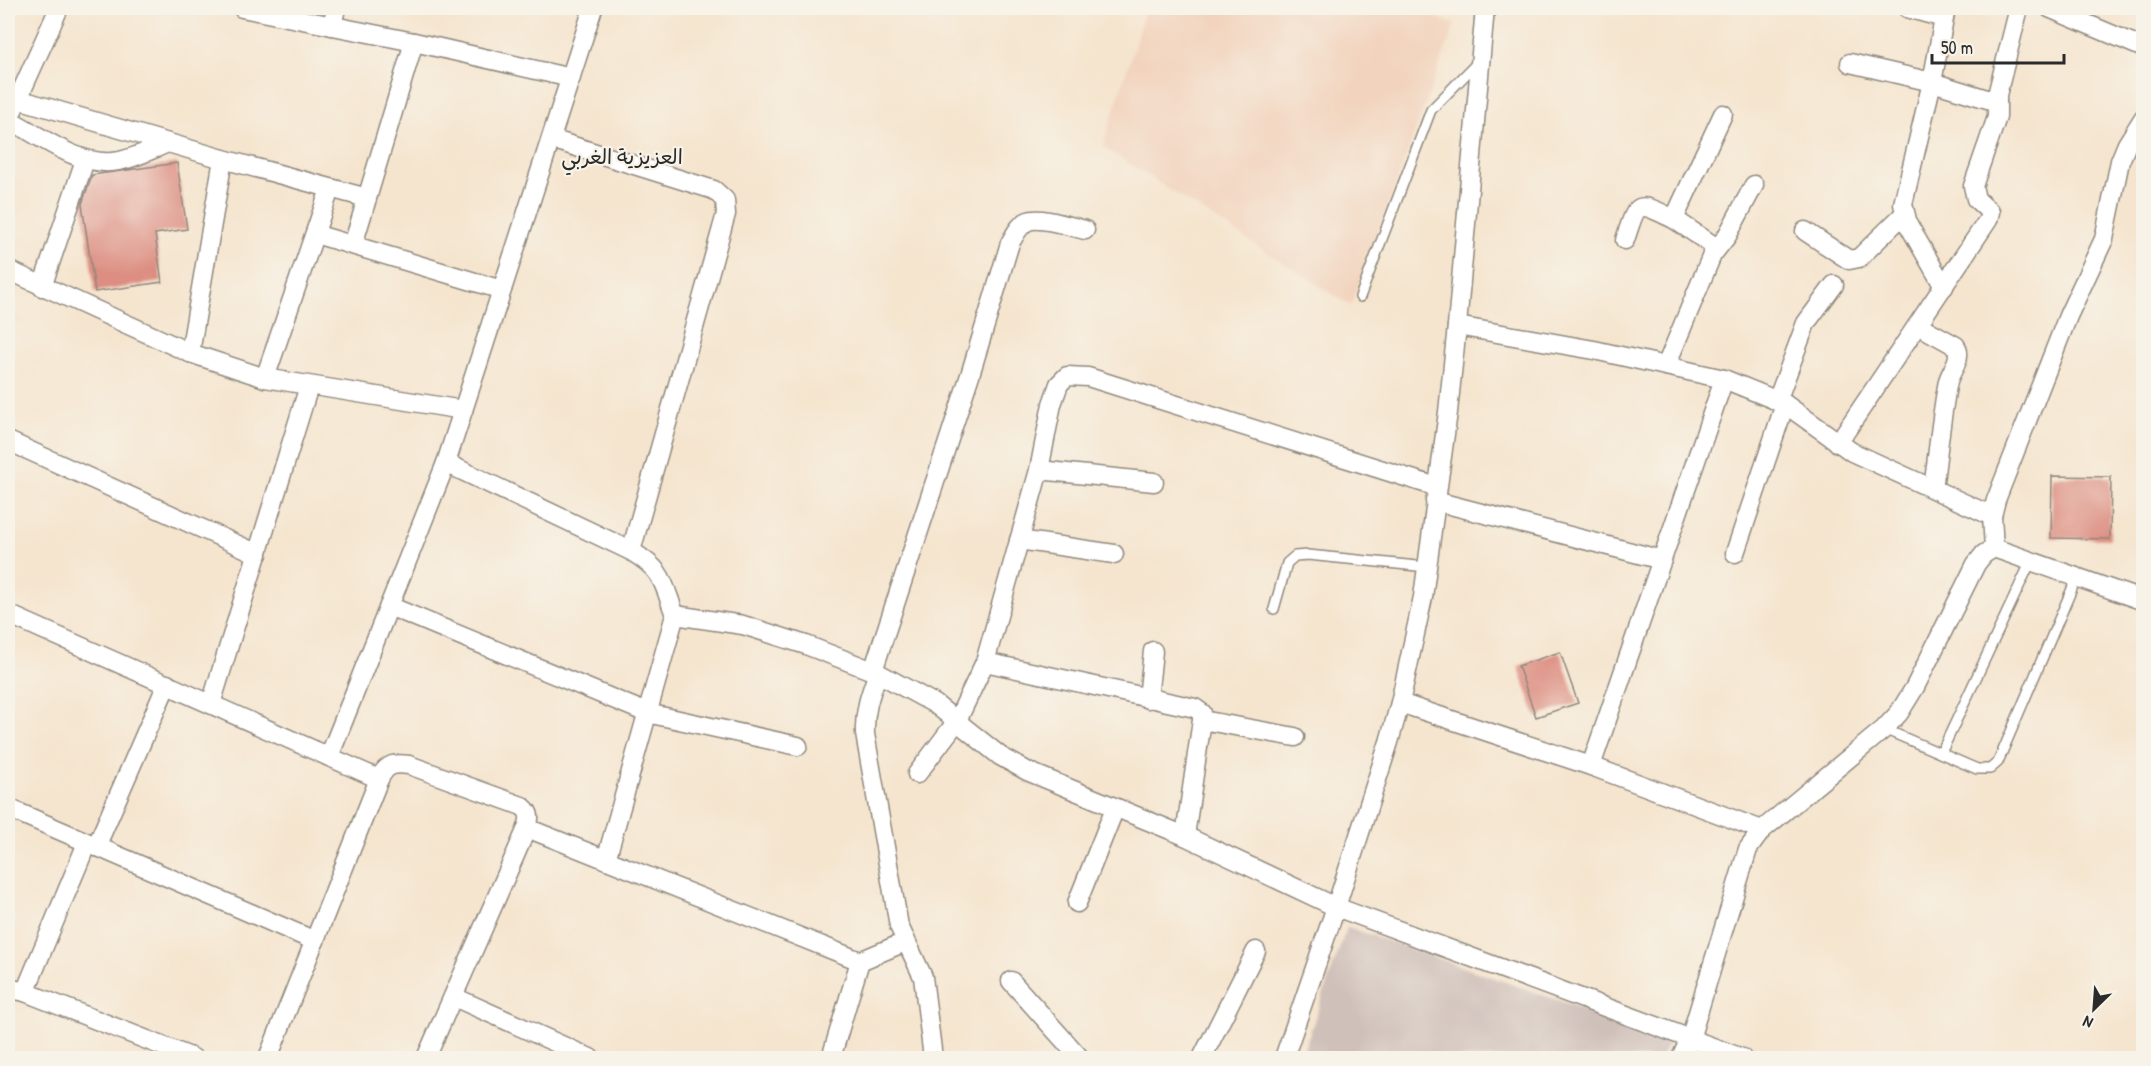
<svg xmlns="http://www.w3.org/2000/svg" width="2151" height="1066" font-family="'Patrick Hand','Playpen Sans Arabic',sans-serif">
	<rect width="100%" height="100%" fill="#f7f3e8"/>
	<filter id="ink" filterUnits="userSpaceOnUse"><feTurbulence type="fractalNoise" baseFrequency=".0167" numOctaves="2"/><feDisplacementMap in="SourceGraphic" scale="12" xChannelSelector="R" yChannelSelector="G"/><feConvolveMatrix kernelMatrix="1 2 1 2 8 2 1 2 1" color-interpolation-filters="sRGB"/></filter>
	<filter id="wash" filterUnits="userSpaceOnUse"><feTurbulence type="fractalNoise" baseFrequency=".008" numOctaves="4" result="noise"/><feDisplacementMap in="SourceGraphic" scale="24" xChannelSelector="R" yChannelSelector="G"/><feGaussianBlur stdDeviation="1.35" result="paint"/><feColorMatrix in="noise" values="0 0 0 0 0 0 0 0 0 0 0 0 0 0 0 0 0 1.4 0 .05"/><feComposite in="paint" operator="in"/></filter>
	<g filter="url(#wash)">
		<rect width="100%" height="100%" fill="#f5e5cf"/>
		<polygon fill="#f2d4be" points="1146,8 1407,8 1455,24 1351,306 1103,147"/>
		<polygon fill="#cfc0ba" points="1347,927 1670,1039 1661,1058 1301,1058"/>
		<g id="blocks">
			<g fill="#dd8e82">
				<polygon points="177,163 187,229 155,234 162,282 95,292 82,204 92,175"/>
				<polygon points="2052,476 2111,477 2110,539 2051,538"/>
				<polygon points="1560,652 1578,703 1536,717 1518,666"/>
			</g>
		</g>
	</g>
	<g filter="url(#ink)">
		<use href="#blocks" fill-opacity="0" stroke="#90887d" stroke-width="1.5"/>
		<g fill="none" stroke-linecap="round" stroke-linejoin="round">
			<g stroke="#90887d" stroke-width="12">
				<g id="lane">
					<polyline points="1360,297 1431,110 1478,62"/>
					<polyline points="1274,609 1287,563 1295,556 1308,555 1427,567"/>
					<polyline points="1884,729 1977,769 1990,769 1998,762 2077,577"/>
					<polyline points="1941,753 2031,561"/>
				</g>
			</g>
			<g stroke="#90887d" stroke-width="21">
				<g id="street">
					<polyline points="242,8 414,42 571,78"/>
					<polyline points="1907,8 1944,18"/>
					<polyline points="2049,8 2144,48"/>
					<polyline points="332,26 336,8"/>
					<polyline points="1850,63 1932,82 1997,102"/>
					<polyline points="18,99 223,159 367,198"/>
					<polyline points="13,110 59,8"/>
					<path d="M8 119C41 136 81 169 119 161 136 158 152 149 168 143"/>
					<polyline points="551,139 714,190 725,200 726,214 631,551"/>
					<polyline points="1805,231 1849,260 1859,258 1904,214"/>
					<polyline points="315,234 502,290"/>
					<path d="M1625 240C1638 200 1636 201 1674 219"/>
					<polyline points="353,245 414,42"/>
					<polyline points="1717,248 1674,219 1723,114"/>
					<polyline points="8,270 190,353 265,378 463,410"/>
					<polyline points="42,287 85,160"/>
					<polyline points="1944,287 1908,224 1903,204 1932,82 1946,8"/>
					<path d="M1918 325 1956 346C1963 358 1951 370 1948 381 1941 416 1938 453 1933 489"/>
					<polyline points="1457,326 1594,350 1724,379 1785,404 1852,452 1992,516"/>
					<polyline points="190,353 223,159"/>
					<polyline points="1666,366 1712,255 1727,236 1754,185"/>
					<polyline points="265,378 330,189"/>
					<polyline points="1777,401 1806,323 1834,285"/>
					<polyline points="8,441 258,554"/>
					<polyline points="1838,443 1988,220 1990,212 1976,199 1973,186 1997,117 1997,95 2019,8"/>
					<path d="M446 463 631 551C664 571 662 580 675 615"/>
					<polyline points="1039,470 1154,482"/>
					<polyline points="1435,501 1662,560"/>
					<polyline points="1019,540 1114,554"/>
					<polyline points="1994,548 1992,516 1996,500 2068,316 2104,239 2120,161 2127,144 2144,117"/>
					<polyline points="1735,553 1785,404"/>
					<polyline points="389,606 647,713 798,746"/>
					<polyline points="8,614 379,779 268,1058"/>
					<polyline points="985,662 1195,708 1202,713 1202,720 1185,836"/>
					<path d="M873 671 970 375 1010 243C1015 235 1019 225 1028 221 1041 216 1072 227 1085 230"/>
					<path d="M878 673C870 694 864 711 865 734L899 926 923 977 933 1058"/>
					<polyline points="1148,699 1153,651"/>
					<polyline points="1400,703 1591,766 1762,830"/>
					<polyline points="211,704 309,386"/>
					<polyline points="1202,720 1295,737"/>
					<polyline points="329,757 446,463 593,8"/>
					<polyline points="1591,766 1724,379"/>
					<polyline points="917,774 957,721 985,662 1039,470 1052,404 1059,384 1067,376 1088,377 1437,487"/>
					<path d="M379 779C387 764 393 763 409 765L522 806C531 813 530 818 527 828"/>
					<polyline points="8,808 315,941"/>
					<polyline points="96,847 167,684"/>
					<polyline points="606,860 675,615 743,625 806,645 878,673 935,704 1000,756 1027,771 1185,836 1336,907 1742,1058"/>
					<polyline points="1077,903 1115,808"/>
					<polyline points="1011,981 1080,1058"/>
					<polyline points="8,988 25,992 193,1058"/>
					<polyline points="25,992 87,843"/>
					<polyline points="454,997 590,1058"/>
					<polyline points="426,1058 527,828 860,961 905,942"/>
					<polyline points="831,1058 860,961"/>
					<polyline points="1202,1058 1256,951"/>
					<polyline points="1284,1058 1336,907 1389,742 1400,703 1423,597 1448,412 1457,326 1485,8"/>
					<polyline points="1681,1058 1690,1039 1748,849 1762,830 1884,729 1899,713 1915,687 1976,564 1984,554 1994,548 2144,601"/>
				</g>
			</g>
			<use href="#lane" stroke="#fff" stroke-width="9"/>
			<use href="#street" stroke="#fff" stroke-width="18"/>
		</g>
	</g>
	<g text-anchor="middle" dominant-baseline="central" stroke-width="4.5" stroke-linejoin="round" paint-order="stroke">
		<g font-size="21" fill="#2b2b2b" stroke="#f7f3e8">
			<text x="622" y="156">العزيزية الغربي</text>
		</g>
	</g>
	<rect width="2151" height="1066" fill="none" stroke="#f7f3e8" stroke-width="30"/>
	<g transform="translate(2094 1009) rotate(205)" stroke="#f7f3e8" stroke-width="4.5" paint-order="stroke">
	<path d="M0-4.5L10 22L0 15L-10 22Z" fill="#2b2b2b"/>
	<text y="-9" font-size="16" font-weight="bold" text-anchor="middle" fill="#2b2b2b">N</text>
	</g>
	<path d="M1932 54v9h132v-9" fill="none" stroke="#2b2b2b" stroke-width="3"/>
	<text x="1941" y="54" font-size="18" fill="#2b2b2b" stroke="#f7f3e8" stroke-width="4.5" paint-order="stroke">50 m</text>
</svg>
